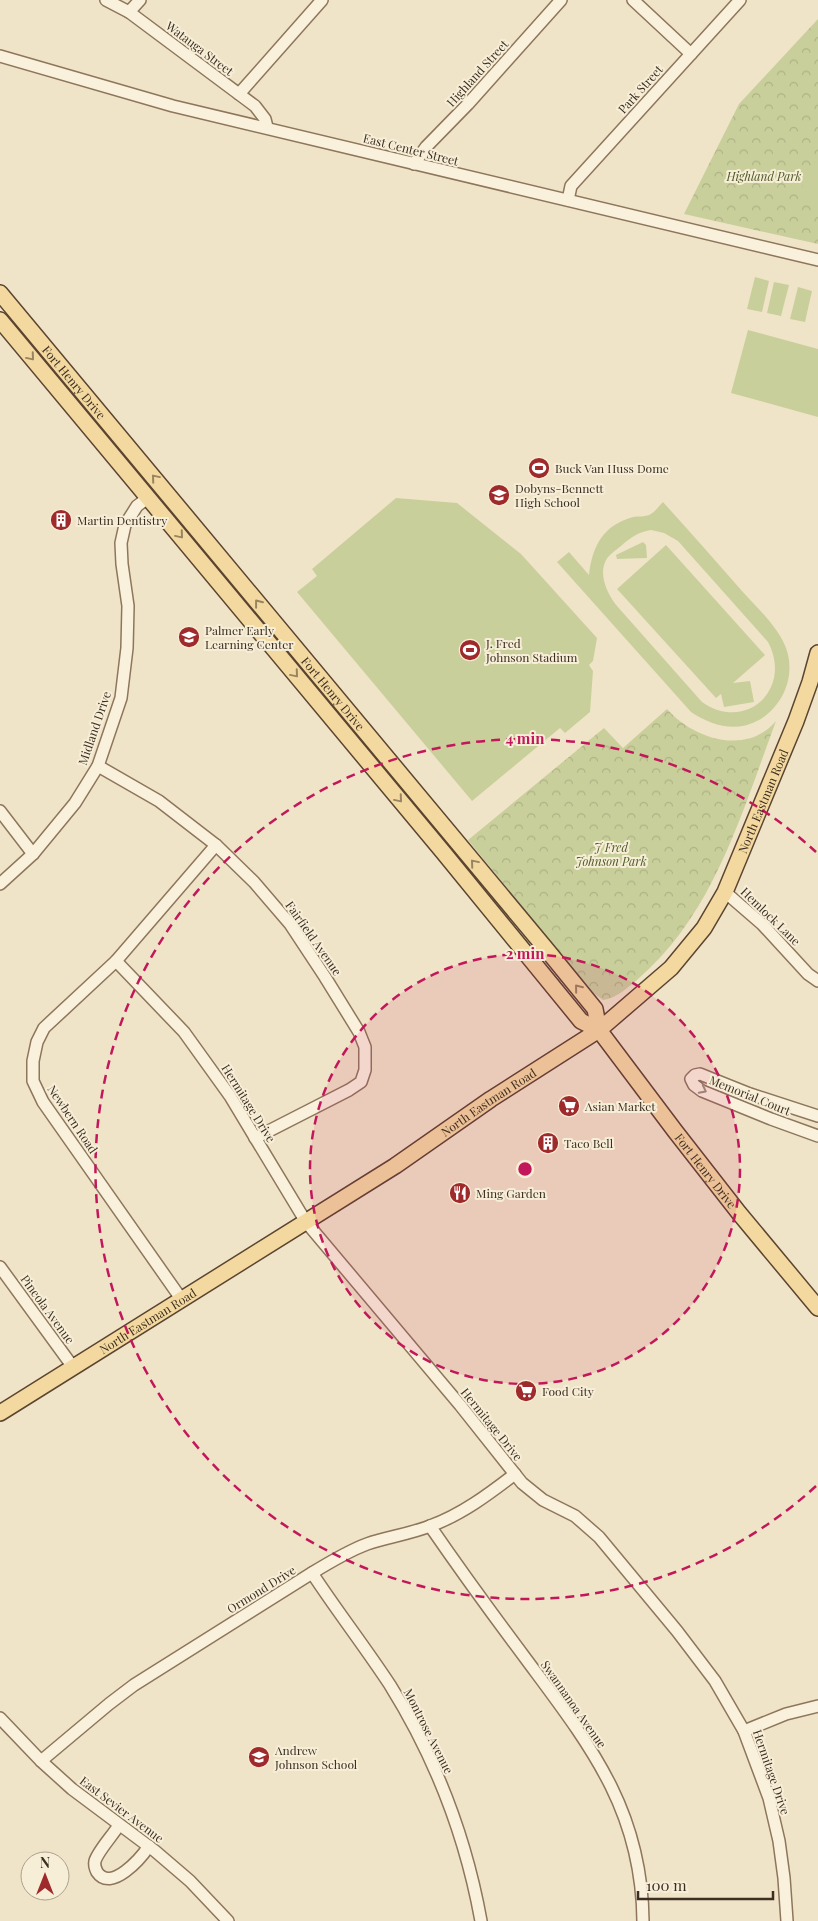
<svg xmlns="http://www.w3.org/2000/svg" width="818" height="1921" font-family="'Playfair Display',serif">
	<defs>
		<pattern id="park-crowns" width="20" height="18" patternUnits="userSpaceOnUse" patternTransform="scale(1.25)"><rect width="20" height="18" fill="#c9cf9b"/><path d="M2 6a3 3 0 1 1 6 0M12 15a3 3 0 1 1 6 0" fill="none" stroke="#aeb285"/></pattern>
	</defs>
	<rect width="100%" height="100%" fill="#f0e4c8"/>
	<g fill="url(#park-crowns)">
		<polygon points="818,19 818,244 684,214 739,104"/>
		<path d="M667 709C693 739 747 756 776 721 742 812 714 914 638 979 627 988 617 998 603 1000L592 992 468 840 604 728 623 748Z"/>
	</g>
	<g fill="#c9cf9b" fill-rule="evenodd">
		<polygon points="818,155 818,205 809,203 801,192 804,179"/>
		<polygon points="755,277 769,281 762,312 747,309"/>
		<polygon points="774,282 789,285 781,316 767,313"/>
		<polygon points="798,287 812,291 805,322 790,319"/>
		<polygon points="748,330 818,349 818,417 731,393"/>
		<polygon points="396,498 457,503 521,554 597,638 593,661 589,665 593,671 590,712 565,733 560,728 472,801 297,592 317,576 312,569"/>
		<path d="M663 502C690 532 716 561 742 591 757 608 780 628 787 651 795 677 783 706 759 720 736 733 712 726 691 712L557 562 569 552 589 575C592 547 603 525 633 517 638 516 644 517 649 515 654 513 659 506 663 502ZM651 530 664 533 678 541 768 642C793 689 746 733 702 702L617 606C607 594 596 571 609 556 612 553 617 549 621 546 630 538 638 532 651 530Z"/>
		<polygon points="643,542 646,545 647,558 617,559 616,555"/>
		<polygon points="666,545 765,655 733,683 750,681 754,702 724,707 721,694 716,698 617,589"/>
	</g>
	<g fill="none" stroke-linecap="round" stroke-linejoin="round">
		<g stroke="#8d765c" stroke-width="14">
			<g id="minor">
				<polyline points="106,0 129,12 255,106 265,119 267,127"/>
				<polyline points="633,0 691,54"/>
				<polyline points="129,12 140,0"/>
				<polyline points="0,56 173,106 818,260"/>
				<polyline points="239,94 322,0"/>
				<polyline points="414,164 426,147 468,104 561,0"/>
				<polyline points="568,200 571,186 740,0"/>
				<polyline points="98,766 159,801 216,845 254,882 290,924 325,977 359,1032 365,1047 365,1070 361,1082 349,1090 255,1138"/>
				<polyline points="0,811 33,854"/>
				<polyline points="0,884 33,854 75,803 98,766 121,698 127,648 128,606 122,564 121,543 125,525 137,506 149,497"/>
				<polyline points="725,892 762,924 808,974 818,981"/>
				<polyline points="116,961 184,1032 230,1096 306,1222 460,1405 522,1483 543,1500 575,1516 599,1537 677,1631 715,1681 744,1731 769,1798 779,1841 784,1878 787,1921"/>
				<polyline points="818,1116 750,1094 700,1074 695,1075 691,1079 694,1085 702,1091 771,1119 818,1136"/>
				<polyline points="0,1267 73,1367"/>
				<polyline points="182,1300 43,1102 33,1081 33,1061 37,1042 44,1028 116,961 216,845"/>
				<path d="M430 1526C461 1571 493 1615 526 1659 589 1744 642 1809 643 1921"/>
				<path d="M312 1573C337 1611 365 1647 390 1685 435 1757 466 1838 481 1921"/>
				<polyline points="0,1718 41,1761 72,1789 155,1851 190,1881 228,1921"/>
				<polyline points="744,1731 786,1714 818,1706"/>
				<path d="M41 1761 109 1704 134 1685 312 1573C330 1562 348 1551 367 1544 387 1537 410 1534 430 1526 461 1515 489 1494 515 1474"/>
				<path d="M119 1825C113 1835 98 1851 95 1861 94 1865 95 1868 97 1872 111 1893 141 1858 149 1846"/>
			</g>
		</g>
		<g stroke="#5b4430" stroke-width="18">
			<g id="major">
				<path id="s1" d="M0 293 547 950 595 1009 599 1030 675 1131 739 1213 818 1308"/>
				<polyline points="0,320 443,852 581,1021 599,1030"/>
				<path id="s2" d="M0 1413 395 1166 491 1099 599 1030 671 968 704 928 725 892 796 721 810 682 818 653"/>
			</g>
		</g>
		<use href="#minor" stroke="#faf1dc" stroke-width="11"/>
		<use href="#major" stroke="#f3d9a0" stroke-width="15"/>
	</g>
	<defs><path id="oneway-chevron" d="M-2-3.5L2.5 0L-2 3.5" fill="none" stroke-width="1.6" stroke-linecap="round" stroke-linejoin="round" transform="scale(1.25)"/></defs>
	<g stroke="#988460">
		<use href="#oneway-chevron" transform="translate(31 357) rotate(50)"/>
		<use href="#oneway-chevron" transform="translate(155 478) rotate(-130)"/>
		<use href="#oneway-chevron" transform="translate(180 535) rotate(50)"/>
		<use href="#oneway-chevron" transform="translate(258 603) rotate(-128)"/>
		<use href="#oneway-chevron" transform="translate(295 674) rotate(50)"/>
		<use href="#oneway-chevron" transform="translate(399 799) rotate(50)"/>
		<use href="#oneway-chevron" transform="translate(474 863) rotate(-130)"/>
		<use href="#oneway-chevron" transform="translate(578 988) rotate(-129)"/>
	</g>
	<use stroke="#9c907e" href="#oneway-chevron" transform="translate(703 1090) rotate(27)"/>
	<circle cx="525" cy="1169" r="215" fill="#c2185b" fill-opacity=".12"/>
	<g fill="none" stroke="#c2185b" stroke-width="2.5" stroke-dasharray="9 6">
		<circle cx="525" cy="1169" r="215"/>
		<path d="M816 1486A430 430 0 1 1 816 852"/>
	</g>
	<defs>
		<g id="stadium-disc" transform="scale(1.125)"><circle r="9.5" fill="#9e2a2b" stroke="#f7eed8"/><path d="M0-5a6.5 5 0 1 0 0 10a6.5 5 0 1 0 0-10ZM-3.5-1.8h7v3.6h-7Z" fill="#fff"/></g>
		<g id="school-disc" transform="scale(1.125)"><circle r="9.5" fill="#9e2a2b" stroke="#f7eed8"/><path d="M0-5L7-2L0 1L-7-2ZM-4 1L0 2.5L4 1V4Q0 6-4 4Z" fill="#fff"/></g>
		<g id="building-disc" transform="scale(1.125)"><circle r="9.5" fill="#9e2a2b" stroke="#f7eed8"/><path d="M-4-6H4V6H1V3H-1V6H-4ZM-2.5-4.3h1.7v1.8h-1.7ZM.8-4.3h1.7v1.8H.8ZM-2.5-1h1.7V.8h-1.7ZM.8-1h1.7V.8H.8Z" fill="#fff"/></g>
		<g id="supermarket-disc" transform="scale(1.125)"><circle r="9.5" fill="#9e2a2b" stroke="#f7eed8"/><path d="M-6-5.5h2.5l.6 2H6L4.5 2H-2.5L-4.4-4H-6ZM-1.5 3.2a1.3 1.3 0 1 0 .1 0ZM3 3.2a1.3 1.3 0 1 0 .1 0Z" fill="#fff"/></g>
		<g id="restaurant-disc" transform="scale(1.125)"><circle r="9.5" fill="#9e2a2b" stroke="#f7eed8"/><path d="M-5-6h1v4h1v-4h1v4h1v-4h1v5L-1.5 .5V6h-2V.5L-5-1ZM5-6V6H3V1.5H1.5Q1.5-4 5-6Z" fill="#fff"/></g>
	</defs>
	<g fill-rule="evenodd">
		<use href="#stadium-disc" x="539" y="468"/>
		<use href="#school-disc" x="499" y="495"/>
		<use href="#building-disc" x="61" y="520"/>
		<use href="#school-disc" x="189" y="637"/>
		<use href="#stadium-disc" x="470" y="650"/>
		<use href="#supermarket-disc" x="569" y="1106"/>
		<use href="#building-disc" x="548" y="1143"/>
		<use href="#restaurant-disc" x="460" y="1193"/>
		<use href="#supermarket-disc" x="526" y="1391"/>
		<use href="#school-disc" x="259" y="1757"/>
	</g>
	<g text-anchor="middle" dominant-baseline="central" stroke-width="4" stroke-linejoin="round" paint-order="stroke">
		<g font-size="12" fill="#3d2e20" stroke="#f7eed8">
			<text transform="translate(200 48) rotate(37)">Watauga Street</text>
			<text transform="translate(477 73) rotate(-48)">Highland Street</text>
			<text transform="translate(640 89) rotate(-48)">Park Street</text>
			<text transform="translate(411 149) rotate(14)">East Center Street</text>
			<text stroke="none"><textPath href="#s1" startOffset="116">Fort Henry Drive</textPath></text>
			<text stroke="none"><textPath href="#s1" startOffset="521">Fort Henry Drive</textPath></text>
			<text transform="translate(94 728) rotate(-71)">Midland Drive</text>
			<text stroke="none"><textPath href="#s2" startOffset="998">North Eastman Road</textPath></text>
			<text transform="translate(771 916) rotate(44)">Hemlock Lane</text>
			<text transform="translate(314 938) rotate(55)">Fairfield Avenue</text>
			<text transform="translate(750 1095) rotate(22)">Memorial Court</text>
			<text transform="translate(249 1103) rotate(58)">Hermitage Drive</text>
			<text stroke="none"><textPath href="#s2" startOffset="579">North Eastman Road</textPath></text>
			<text transform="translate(73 1119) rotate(56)">Newbern Road</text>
			<text stroke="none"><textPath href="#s1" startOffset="1129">Fort Henry Drive</textPath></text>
			<text transform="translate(48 1309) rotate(54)">Pineola Avenue</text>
			<text stroke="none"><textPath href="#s2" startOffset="174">North Eastman Road</textPath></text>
			<text transform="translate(492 1424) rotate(51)">Hermitage Drive</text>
			<text transform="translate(261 1589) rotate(-32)">Ormond Drive</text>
			<text transform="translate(574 1704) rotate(55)">Swannanoa Avenue</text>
			<text transform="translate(429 1731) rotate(63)">Montrose Avenue</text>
			<text transform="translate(772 1772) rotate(71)">Hermitage Drive</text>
			<text transform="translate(122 1809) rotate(37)">East Sevier Avenue</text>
		</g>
		<g font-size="12" font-style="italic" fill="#4d5a26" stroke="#f7eed8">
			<text x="764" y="176">Highland Park</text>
			<text x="611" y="847">J Fred<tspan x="611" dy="14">Johnson Park</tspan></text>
		</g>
		<g font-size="12" fill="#3d2e20" stroke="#f7eed8" text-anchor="start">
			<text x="555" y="468">Buck Van Huss Dome</text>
			<text x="515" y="488">Dobyns-Bennett<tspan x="515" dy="14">High School</tspan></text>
			<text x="77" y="520">Martin Dentistry</text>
			<text x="205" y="630">Palmer Early<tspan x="205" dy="14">Learning Center</tspan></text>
			<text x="486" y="643">J. Fred<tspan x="486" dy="14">Johnson Stadium</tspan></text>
			<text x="585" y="1106">Asian Market</text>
			<text x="564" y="1143">Taco Bell</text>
			<text x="476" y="1193">Ming Garden</text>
			<text x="542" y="1391">Food City</text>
			<text x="275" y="1750">Andrew<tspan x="275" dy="14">Johnson School</tspan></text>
		</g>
	</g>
	<circle cx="525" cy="1169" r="8" fill="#c2185b" stroke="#f7eed8" stroke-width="2.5"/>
	<g font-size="15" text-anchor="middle" font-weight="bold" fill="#c2185b" stroke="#f7eed8" stroke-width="4" stroke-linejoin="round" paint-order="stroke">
		<text x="525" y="744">4 min</text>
		<text x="525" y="959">2 min</text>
	</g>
	<g transform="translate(45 1876)"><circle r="24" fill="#f7eed8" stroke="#ada18e"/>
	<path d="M0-4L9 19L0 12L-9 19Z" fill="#9e2a2b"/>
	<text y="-8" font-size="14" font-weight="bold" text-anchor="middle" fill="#3d2e20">N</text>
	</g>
	<path d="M638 1891v8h135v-8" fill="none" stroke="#3d2e20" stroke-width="2.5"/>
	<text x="646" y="1891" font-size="15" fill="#3d2e20" stroke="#f7eed8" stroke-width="4" paint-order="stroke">100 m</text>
</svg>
